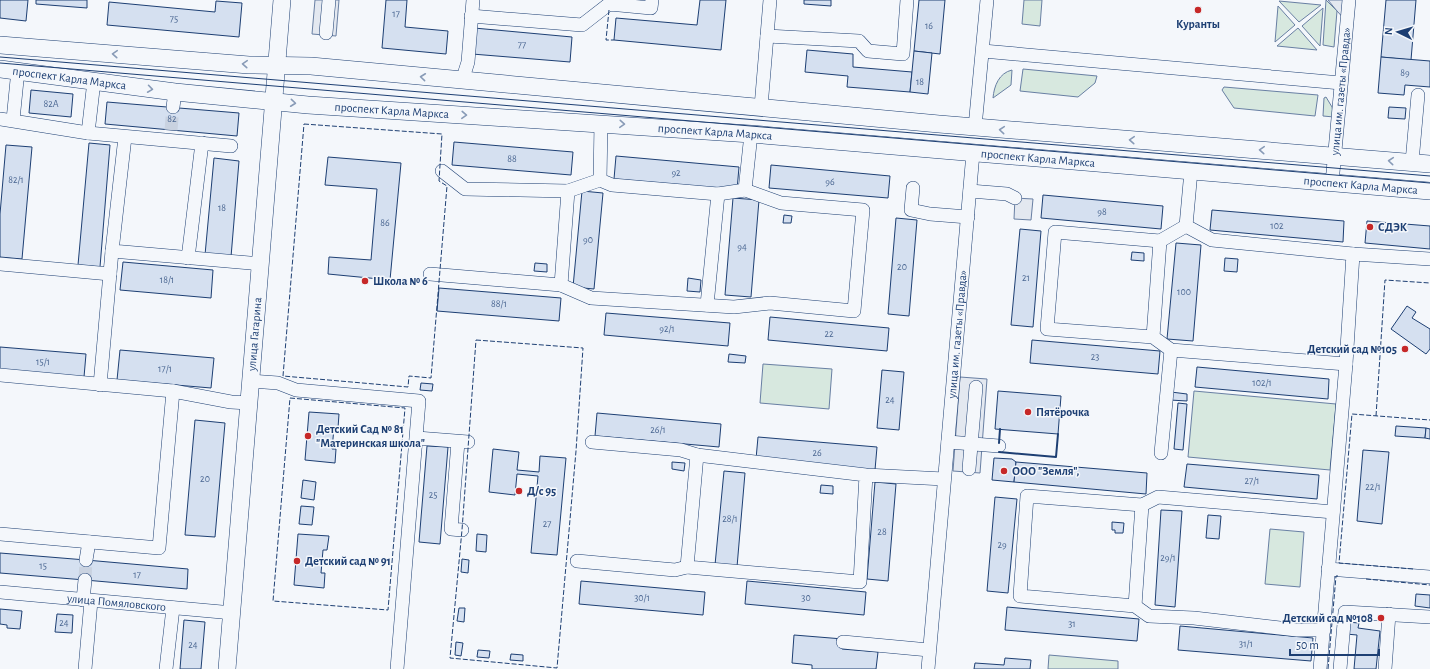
<svg xmlns="http://www.w3.org/2000/svg" width="1430" height="669" font-family="'Alegreya Sans',sans-serif">
	<rect width="100%" height="100%" fill="#f4f7fb"/>
	<g fill="#d7e8df" stroke="#687fa3">
		<polygon points="1024,0 1042,0 1040,26 1022,24"/>
		<polygon points="1326,0 1337,11 1334,47 1323,45"/>
		<polygon points="1279,1 1321,5 1299,22"/>
		<polygon points="1278,6 1295,25 1275,42"/>
		<polygon points="1323,8 1320,46 1302,26"/>
		<polygon points="1298,28 1317,50 1277,46"/>
		<polygon points="1023,69 1097,76 1095,83 1078,97 1020,91"/>
		<path d="M1012 70 1011 85 993 98C994 86 999 73 1012 70Z"/>
		<polygon points="1224,87 1318,95 1315,116 1234,108 1222,90"/>
		<polygon points="1326,97 1332,107 1334,117 1323,116 1324,98"/>
		<polygon points="763,364 832,369 829,409 760,403"/>
		<polygon points="1194,391 1336,404 1330,470 1188,457"/>
		<polygon points="1270,529 1304,532 1300,587 1265,584"/>
		<polygon points="1049,655 1118,661 1118,669 1048,669"/>
	</g>
	<g fill="#e3e8f0" stroke="#687fa3">
		<polygon points="315,0 339,0 336,36 312,34"/>
		<polygon points="1328,0 1349,0 1347,22 1337,11"/>
		<polygon points="1015,198 1033,199 1031,220 1014,219"/>
		<polygon points="960,377 987,379 980,473 953,471"/>
	</g>
	<g fill="#d5e0f0" stroke="#1d3f73">
		<polygon points="0,0 28,0 26,21 0,18"/>
		<polygon points="36,0 87,0 87,8 36,4"/>
		<polygon points="386,0 407,0 405,27 448,31 446,54 382,48"/>
		<polygon points="700,0 726,0 721,50 614,40 616,18 697,25"/>
		<polygon points="804,0 831,0 831,6 804,4"/>
		<polygon points="919,0 945,0 940,54 914,51"/>
		<polygon points="1386,0 1416,0 1411,60 1381,57"/>
		<polygon points="216,1 242,3 239,37 107,25 109,2 215,12"/>
		<polygon points="1196,7 1201,7 1200,13 1195,13"/>
		<polygon points="474,28 572,37 570,62 472,54"/>
		<polygon points="807,50 853,54 853,67 912,72 910,92 847,87 848,76 805,72"/>
		<polygon points="914,51 932,53 928,94 910,92"/>
		<polygon points="1381,57 1430,61 1430,87 1405,85 1404,95 1378,93"/>
		<polygon points="31,90 73,94 71,117 29,113"/>
		<polygon points="107,102 239,113 237,136 105,124"/>
		<polygon points="1389,107 1406,108 1405,119 1388,118"/>
		<polygon points="454,142 573,152 571,175 452,165"/>
		<polygon points="89,143 110,145 100,267 78,265"/>
		<polygon points="6,145 32,147 22,259 0,257 0,214"/>
		<polygon points="616,156 739,167 737,190 614,179"/>
		<polygon points="328,157 401,163 390,280 328,274 329,257 371,260 377,189 325,185"/>
		<polygon points="214,158 239,161 231,257 205,255"/>
		<polygon points="771,165 890,176 888,198 769,188"/>
		<polygon points="582,191 603,193 594,289 573,287"/>
		<polygon points="1043,195 1163,206 1161,229 1041,218"/>
		<polygon points="733,198 759,200 751,297 725,295"/>
		<polygon points="1212,210 1344,221 1343,242 1210,230"/>
		<polygon points="784,215 792,216 791,223 783,223"/>
		<polygon points="896,218 917,220 909,316 888,314"/>
		<polygon points="1367,221 1430,226 1430,249 1365,243"/>
		<polygon points="1020,229 1041,231 1033,327 1011,325"/>
		<polygon points="1176,243 1201,245 1193,341 1167,339"/>
		<polygon points="1132,252 1144,253 1144,261 1131,260"/>
		<polygon points="1225,258 1238,259 1237,272 1224,271"/>
		<polygon points="123,262 213,270 211,298 120,290"/>
		<polygon points="535,263 547,264 547,272 534,271"/>
		<polygon points="688,278 701,280 700,292 687,291"/>
		<polygon points="439,288 561,298 559,321 437,311"/>
		<polygon points="1407,306 1416,312 1412,318 1430,329 1430,349 1426,354 1391,329"/>
		<polygon points="606,313 730,323 728,346 604,335"/>
		<polygon points="770,317 889,328 887,351 768,340"/>
		<polygon points="1032,340 1160,351 1158,374 1030,363"/>
		<polygon points="0,347 86,354 84,377 0,370"/>
		<polygon points="120,350 214,358 211,388 117,380"/>
		<polygon points="729,354 746,356 745,363 728,362"/>
		<polygon points="1197,367 1329,379 1328,399 1195,387"/>
		<polygon points="882,370 904,372 899,430 877,428"/>
		<polygon points="421,383 433,384 432,391 420,390"/>
		<polygon points="998,391 1061,396 1058,434 995,429"/>
		<polygon points="1171,392 1187,394 1187,401 1170,400"/>
		<polygon points="1178,403 1187,404 1183,450 1174,449"/>
		<polygon points="309,412 339,414 338,428 334,428 332,449 336,449 335,463 305,460"/>
		<polygon points="597,413 721,424 719,447 595,436"/>
		<polygon points="195,420 225,423 215,537 185,535"/>
		<polygon points="1396,426 1426,428 1425,438 1395,436"/>
		<polygon points="1426,428 1430,429 1430,439 1425,438"/>
		<polygon points="758,437 877,447 875,470 756,459"/>
		<polygon points="427,446 448,447 440,544 419,542"/>
		<polygon points="493,449 519,452 517,470 539,472 540,456 566,458 557,555 531,553 538,476 517,474 515,495 489,492"/>
		<polygon points="1363,450 1389,452 1382,524 1357,521"/>
		<polygon points="994,458 1012,459 1016,462 1014,482 992,480"/>
		<polygon points="672,462 685,463 684,471 672,469"/>
		<polygon points="1016,462 1147,473 1146,494 1014,482"/>
		<polygon points="1187,464 1319,475 1317,499 1184,487"/>
		<polygon points="724,471 745,473 737,567 715,565"/>
		<polygon points="303,480 316,482 314,500 301,498"/>
		<polygon points="875,482 896,484 888,581 867,579"/>
		<polygon points="821,485 833,486 833,494 820,493"/>
		<polygon points="995,497 1017,499 1008,593 987,591"/>
		<polygon points="301,506 314,507 312,525 299,524"/>
		<polygon points="1161,510 1182,511 1175,607 1155,605"/>
		<polygon points="1208,515 1221,516 1219,539 1206,538"/>
		<polygon points="1112,522 1124,523 1123,533 1115,533 1115,530 1112,530"/>
		<polygon points="298,534 329,536 327,550 323,550 321,573 325,573 324,588 294,585"/>
		<polygon points="477,534 487,535 486,552 476,551"/>
		<polygon points="0,553 86,560 85,580 0,573"/>
		<polygon points="462,559 469,560 468,573 461,572"/>
		<polygon points="86,560 188,569 187,589 85,580"/>
		<polygon points="581,581 705,592 703,615 579,604"/>
		<polygon points="747,581 866,592 864,615 745,604"/>
		<polygon points="1416,594 1430,595 1430,608 1415,606"/>
		<polygon points="1007,607 1139,619 1137,641 1005,630"/>
		<polygon points="459,608 465,608 464,622 457,621"/>
		<polygon points="0,609 22,611 20,629 7,628 7,625 0,624"/>
		<polygon points="57,614 73,615 72,633 55,632"/>
		<polygon points="184,620 205,622 201,669 180,669"/>
		<polygon points="1347,622 1359,623 1358,628 1380,631 1376,669 1354,669 1357,635 1346,634"/>
		<polygon points="1180,626 1313,638 1311,661 1178,650"/>
		<polygon points="794,635 843,639 842,649 878,652 876,669 812,669 812,665 792,663"/>
		<polygon points="456,642 463,643 461,656 455,655"/>
		<polygon points="478,650 490,651 489,658 477,657"/>
		<polygon points="511,654 523,655 523,661 510,660"/>
		<polygon points="1005,658 1031,660 1030,669 974,669 975,663 1004,665"/>
	</g>
	<g fill="none" stroke-linecap="round" stroke-linejoin="round">
		<g stroke="#c9d2e0" stroke-width="13" stroke-dasharray="13 6" stroke-linecap="butt">
			<polyline points="171,130 173,107"/>
			<polyline points="85,580 86,560"/>
		</g>
		<g stroke="#1d3f73" stroke-width="14">
			<g id="minor">
				<polyline points="471,16 582,25 609,4 651,8 652,0"/>
				<polyline points="326,33 329,0"/>
				<polyline points="767,36 859,41 868,51 903,54 907,0"/>
				<polyline points="983,51 1341,83"/>
				<polyline points="462,81 468,62 473,0"/>
				<polyline points="173,107 175,92"/>
				<polyline points="761,107 770,0"/>
				<polyline points="0,119 88,133 231,146"/>
				<polyline points="13,120 18,70"/>
				<polyline points="975,127 987,0"/>
				<polyline points="88,133 94,81"/>
				<polyline points="125,137 112,251 261,264"/>
				<polyline points="1412,162 1418,95"/>
				<polyline points="442,171 465,189 568,191"/>
				<polyline points="600,180 612,185 718,194 745,190 781,203 863,210 854,311 770,303 734,307 591,298 561,285 568,191 600,180 601,123"/>
				<path id="s1" d="M1332 183 1349 0"/>
				<polyline points="913,188 911,210 930,214 968,217"/>
				<polyline points="745,190 751,134"/>
				<polyline points="970,191 1007,194 1015,198"/>
				<polyline points="1186,226 1191,171"/>
				<polyline points="1160,241 1186,226 1212,240 1353,254"/>
				<polyline points="188,258 202,143"/>
				<polyline points="0,264 110,274"/>
				<polyline points="430,274 561,285"/>
				<polyline points="707,305 718,194"/>
				<polyline points="1153,337 1160,241 1055,232 1047,329 1153,337 1171,350 1346,364"/>
				<polyline points="0,375 173,391 231,402 249,403"/>
				<polyline points="251,381 278,383 296,390 419,401 397,669"/>
				<polyline points="100,385 112,251"/>
				<polyline points="417,438 468,442"/>
				<polyline points="458,442 451,529 462,530"/>
				<polyline points="592,442 681,450 697,455"/>
				<polyline points="948,442 999,446"/>
				<polyline points="1161,453 1171,350"/>
				<polyline points="969,469 976,387"/>
				<polyline points="866,475 860,582 687,567 697,455 866,475 944,479"/>
				<polyline points="0,534 159,548 173,391"/>
				<polyline points="86,560 89,542"/>
				<polyline points="577,561 675,570 687,567"/>
				<polyline points="1328,569 1430,577"/>
				<path id="s2" d="M0 592 233 613"/>
				<polyline points="83,600 85,580"/>
				<polyline points="1135,606 1142,505"/>
				<polyline points="1324,630 1297,630 1194,618 1149,616 1135,606 1020,596 1027,496 1142,505 1158,497 1333,512"/>
				<polyline points="843,642 929,650"/>
				<polyline points="85,669 91,601"/>
				<polyline points="166,669 173,608"/>
				<path id="s3" d="M928 669 973 153"/>
				<polyline points="1320,669 1346,364 1353,254 1430,259"/>
				<polyline points="1340,669 1345,612 1430,617"/>
				<polyline points="1385,669 1389,614"/>
			</g>
		</g>
		<g stroke="#1d3f73" stroke-width="18">
			<g id="major">
				<polyline points="0,45 249,65 311,66 939,124 1430,164"/>
				<path id="s4" d="M0 69 175 92 308 105 751 134 1430 191"/>
				<path id="s5" d="M227 669 282 0"/>
			</g>
		</g>
		<use href="#minor" stroke="#f4f7fb" stroke-width="13"/>
		<use href="#major" stroke="#f4f7fb" stroke-width="17"/>
		<g stroke="#1d3f73" stroke-width="1">
			<polyline points="0,57 1430,176"/>
			<polyline points="0,63 1430,183"/>
		</g>
		<g stroke="#1d3f73" stroke-width="1" stroke-dasharray="5 2" stroke-linecap="butt">
			<polyline points="609,10 606,40 614,40"/>
			<polygon points="304,124 442,134 439,181 447,186 431,378 409,376 408,387 283,376"/>
			<polygon points="476,340 583,348 576,451 557,668 450,658 462,530"/>
			<polygon points="290,398 405,408 388,610 273,601"/>
			<polyline points="1376,416 1385,280 1430,283"/>
			<polyline points="1413,569 1339,563 1352,414 1430,420"/>
			<polyline points="1366,579 1430,585"/>
			<polyline points="1328,669 1336,576 1338,576"/>
		</g>
		<g stroke="#1d3f73" stroke-width="2">
			<polyline points="999,443 1000,429"/>
			<polyline points="999,452 1056,457 1058,434"/>
		</g>
	</g>
	<defs><path id="oneway-chevron" d="M-2-3.5L2.5 0L-2 3.5" fill="none" stroke-width="1.6" stroke-linecap="round" stroke-linejoin="round"/></defs>
	<g stroke="#889bb7">
		<use href="#oneway-chevron" transform="translate(115 54) rotate(-176)"/>
		<use href="#oneway-chevron" transform="translate(245 64) rotate(-176)"/>
		<use href="#oneway-chevron" transform="translate(423 77) rotate(-174)"/>
		<use href="#oneway-chevron" transform="translate(150 89) rotate(8)"/>
		<use href="#oneway-chevron" transform="translate(293 103) rotate(6)"/>
		<use href="#oneway-chevron" transform="translate(464 115) rotate(3)"/>
		<use href="#oneway-chevron" transform="translate(622 124) rotate(4)"/>
		<use href="#oneway-chevron" transform="translate(1002 130) rotate(-175)"/>
		<use href="#oneway-chevron" transform="translate(1132 140) rotate(-176)"/>
		<use href="#oneway-chevron" transform="translate(1262 150) rotate(-176)"/>
		<use href="#oneway-chevron" transform="translate(1391 161) rotate(-175)"/>
	</g>
	<g fill="#c62828" stroke="#f4f7fb" stroke-width="1.5">
		<circle cx="1198" cy="10" r="4"/>
		<circle cx="1370" cy="227" r="4"/>
		<circle cx="365" cy="281" r="4"/>
		<circle cx="1405" cy="349" r="4"/>
		<circle cx="1028" cy="412" r="4"/>
		<circle cx="308" cy="436" r="4"/>
		<circle cx="1004" cy="471" r="4"/>
		<circle cx="519" cy="491" r="4"/>
		<circle cx="297" cy="561" r="4"/>
		<circle cx="1381" cy="618" r="4"/>
	</g>
	<g text-anchor="middle" dominant-baseline="central" stroke-width="3" stroke-linejoin="round" paint-order="stroke">
		<g font-size="10" fill="#4b6792">
			<text x="396" y="14">17</text>
			<text x="174" y="19">75</text>
			<text x="929" y="26">16</text>
			<text x="522" y="45">77</text>
			<text x="1405" y="73">89</text>
			<text x="920" y="82">18</text>
			<text x="51" y="104">82А</text>
			<text x="172" y="119">82</text>
			<text x="512" y="159">88</text>
			<text x="676" y="173">92</text>
			<text x="16" y="180">82/1</text>
			<text x="830" y="182">96</text>
			<text x="222" y="208">18</text>
			<text x="1102" y="212">98</text>
			<text x="385" y="223">86</text>
			<text x="1277" y="226">102</text>
			<text x="588" y="240">90</text>
			<text x="742" y="247">94</text>
			<text x="902" y="267">20</text>
			<text x="1026" y="278">21</text>
			<text x="167" y="280">18/1</text>
			<text x="1184" y="292">100</text>
			<text x="499" y="304">88/1</text>
			<text x="667" y="329">92/1</text>
			<text x="829" y="334">22</text>
			<text x="1095" y="357">23</text>
			<text x="43" y="362">15/1</text>
			<text x="165" y="369">17/1</text>
			<text x="1262" y="383">102/1</text>
			<text x="890" y="400">24</text>
			<text x="658" y="430">26/1</text>
			<text x="817" y="453">26</text>
			<text x="205" y="479">20</text>
			<text x="1252" y="481">27/1</text>
			<text x="1373" y="487">22/1</text>
			<text x="433" y="495">25</text>
			<text x="730" y="519">28/1</text>
			<text x="547" y="524">27</text>
			<text x="882" y="532">28</text>
			<text x="1002" y="545">29</text>
			<text x="1168" y="558">29/1</text>
			<text x="43" y="566">15</text>
			<text x="137" y="575">17</text>
			<text x="642" y="598">30/1</text>
			<text x="806" y="598">30</text>
			<text x="64" y="623">24</text>
			<text x="1072" y="624">31</text>
			<text x="1246" y="644">31/1</text>
			<text x="193" y="645">24</text>
		</g>
		<g font-size="12" font-weight="bold" fill="#1d3f73" stroke="#f4f7fb" text-anchor="start">
			<text x="1198" y="24" text-anchor="middle">Куранты</text>
			<text x="1378" y="227">СДЭК</text>
			<text x="373" y="281">Школа № 6</text>
			<text x="1397" y="349" text-anchor="end">Детский сад №105</text>
			<text x="1036" y="412">Пятёрочка</text>
			<text x="316" y="429">Детский Сад № 81<tspan x="316" dy="14">"Материнская школа"</tspan></text>
			<text x="1012" y="471">ООО "Земля",</text>
			<text x="527" y="491">Д/с 95</text>
			<text x="305" y="561">Детский сад № 91</text>
			<text x="1373" y="618" text-anchor="end">Детский сад №108</text>
		</g>
		<g font-size="12" fill="#1d3f73" stroke="#f4f7fb">
			<text stroke="none"><textPath href="#s4" startOffset="70">проспект Карла Маркса</textPath></text>
			<text stroke="none"><textPath href="#s1" startOffset="92">улица им. газеты «Правда»</textPath></text>
			<text stroke="none"><textPath href="#s4" startOffset="394">проспект Карла Маркса</textPath></text>
			<text stroke="none"><textPath href="#s4" startOffset="718">проспект Карла Маркса</textPath></text>
			<text stroke="none"><textPath href="#s4" startOffset="1042">проспект Карла Маркса</textPath></text>
			<text stroke="none"><textPath href="#s4" startOffset="1366">проспект Карла Маркса</textPath></text>
			<text stroke="none"><textPath href="#s3" startOffset="336">улица им. газеты «Правда»</textPath></text>
			<text stroke="none"><textPath href="#s5" startOffset="336">улица Гагарина</textPath></text>
			<text stroke="none"><textPath href="#s2" startOffset="117">улица Помяловского</textPath></text>
		</g>
	</g>
	<g transform="translate(1398 32) rotate(275)" stroke="#f4f7fb" stroke-width="3" paint-order="stroke">
	<path d="M0-3L7 15L0 10L-7 15Z" fill="#1d3f73"/>
	<text y="-6" font-size="11" font-weight="bold" text-anchor="middle" fill="#1d3f73">N</text>
	</g>
	<path d="M1290 649v6h89v-6" fill="none" stroke="#1d3f73" stroke-width="2"/>
	<text x="1296" y="649" font-size="12" fill="#1d3f73" stroke="#f4f7fb" stroke-width="3" paint-order="stroke">50 m</text>
</svg>
